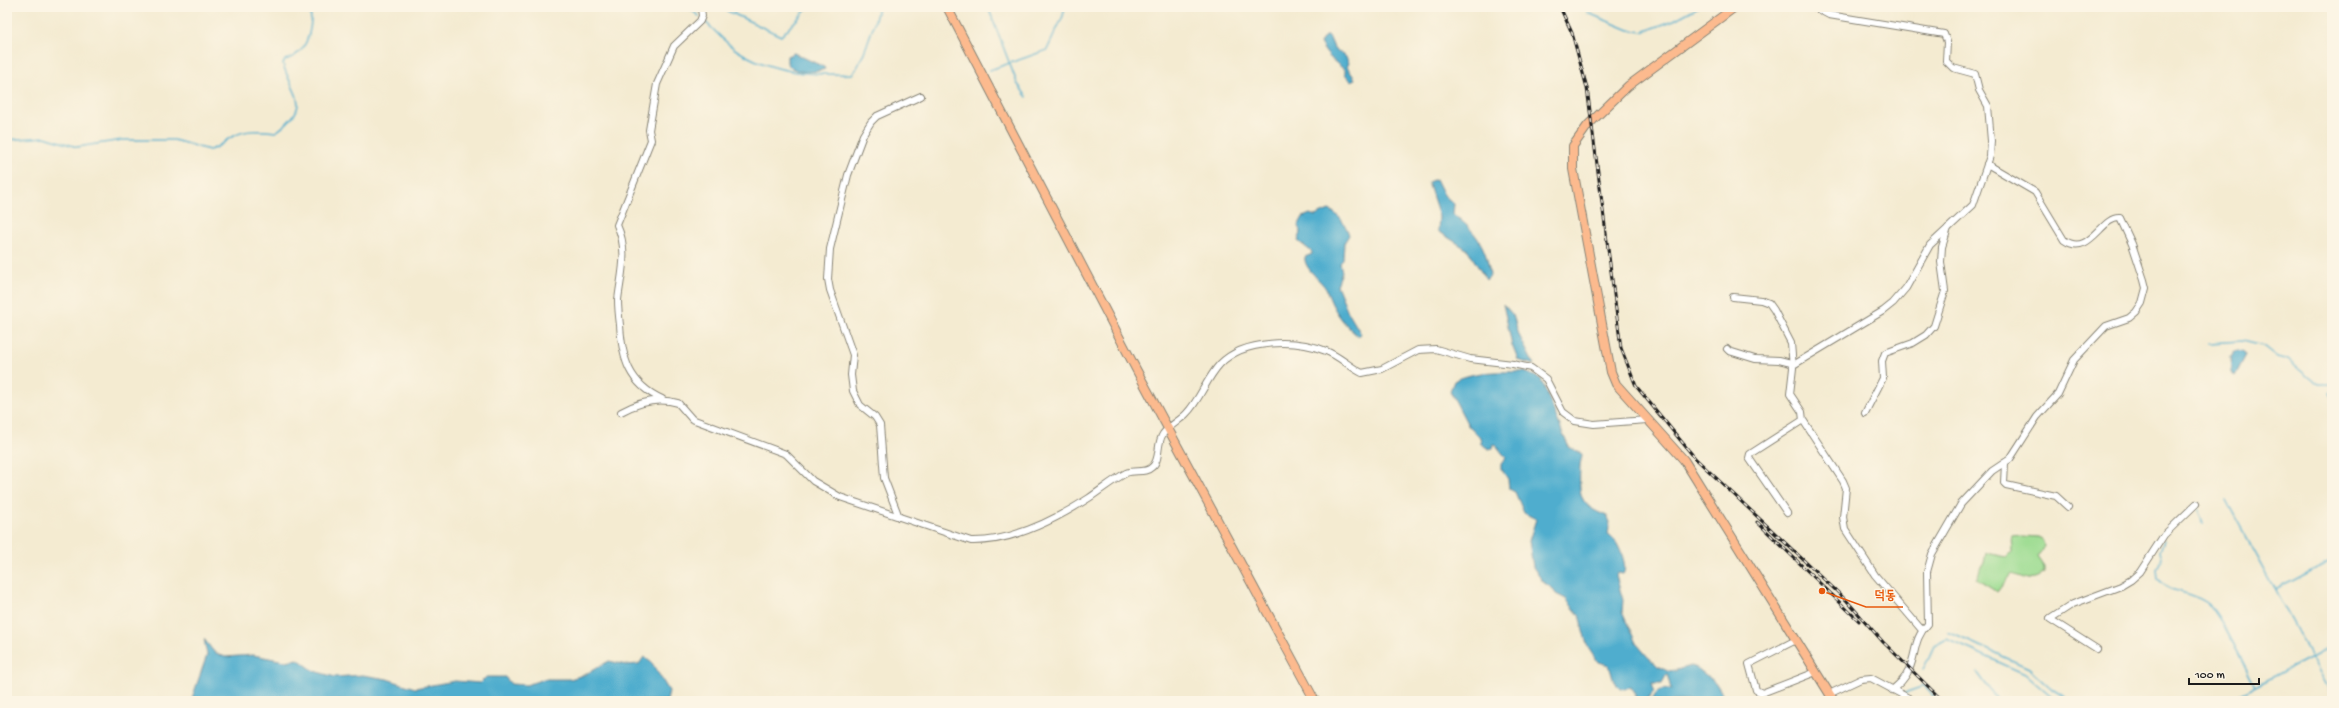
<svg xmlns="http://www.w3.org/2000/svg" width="2339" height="708" font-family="'Gochi Hand','Poor Story',sans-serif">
	<rect width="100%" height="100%" fill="#fcf5e5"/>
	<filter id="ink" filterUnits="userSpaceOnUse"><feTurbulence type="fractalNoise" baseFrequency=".025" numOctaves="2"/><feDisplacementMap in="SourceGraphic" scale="8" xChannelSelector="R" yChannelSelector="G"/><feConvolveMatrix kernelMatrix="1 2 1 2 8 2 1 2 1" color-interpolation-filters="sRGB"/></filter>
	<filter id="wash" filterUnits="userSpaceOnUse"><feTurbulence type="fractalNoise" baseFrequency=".012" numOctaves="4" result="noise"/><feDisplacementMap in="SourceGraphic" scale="16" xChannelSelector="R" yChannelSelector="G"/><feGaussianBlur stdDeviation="0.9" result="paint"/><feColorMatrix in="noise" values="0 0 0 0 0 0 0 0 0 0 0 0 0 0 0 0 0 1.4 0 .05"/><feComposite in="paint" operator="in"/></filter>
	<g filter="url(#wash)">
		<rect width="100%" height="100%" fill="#f4ebd1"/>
		<path fill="#9cdc91" stroke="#5c7c56" d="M2023 536 2038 537 2044 540 2045 546 2037 557 2044 567V573C2032 585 2025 577 2011 574L1997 592 1976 579 1984 563 1986 553 2007 557 2012 552 2011 537Z"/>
		<g fill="#4fadce" stroke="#366475">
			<path d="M1325 36H1329L1334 48 1346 57 1349 63 1347 67 1355 79 1351 81 1345 74V70C1333 61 1327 56 1320 43Z"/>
			<path d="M794 53 824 67 825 69C815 73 792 74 787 63V56Z"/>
			<path d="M1436 179 1444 195 1454 204 1453 214C1476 231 1487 247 1490 276L1486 280 1468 250 1438 231 1439 216 1428 182Z"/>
			<path d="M1329 210C1339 214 1346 225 1349 235L1344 243 1343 260 1340 263 1342 272 1337 285 1348 312 1361 334 1358 336C1343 324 1332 308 1327 291 1324 282 1303 269 1305 257L1312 254V252L1298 241 1301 233 1298 226 1303 217 1310 214 1315 216Z"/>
			<polygon points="1503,304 1513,315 1519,335 1534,365 1518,360 1512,345"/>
			<polygon points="2238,350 2243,351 2246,355 2235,376 2231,373 2230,357 2234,351"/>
			<path d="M1525 372 1541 379 1566 441 1569 447 1582 454C1582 459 1580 462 1580 466 1579 495 1578 505 1607 516L1610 522 1608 534C1617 538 1629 566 1623 574L1618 573 1616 576 1623 600 1622 612 1636 643 1647 656 1659 667 1670 672 1690 666 1697 668 1715 682 1727 701H1652C1656 691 1660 689 1671 689L1667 674 1662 683H1652L1654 691C1650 697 1645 701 1638 701L1631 687 1621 689 1614 682 1609 665 1598 662 1587 645 1579 615 1566 599 1556 594 1552 588 1543 582 1533 567 1529 541 1536 519 1524 513 1515 492 1509 489 1508 479 1501 469V464L1506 458 1496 445 1493 444 1492 448 1489 449 1481 444 1480 437 1469 427 1450 391 1454 381C1476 370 1501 372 1525 372Z"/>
			<polygon points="204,639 214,652 225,657 253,655 285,661 298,659 314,671 335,677 363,675 387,679 415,688 455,681 480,683 486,677 505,677 511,684 526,685 544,679 570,679 584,675 609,661 627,665 639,664 644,657 652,663 669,691 667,701 191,701 207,655"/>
		</g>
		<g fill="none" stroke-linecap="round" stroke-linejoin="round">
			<g stroke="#4fadce" stroke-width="1.5">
				<polyline points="687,7 699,16"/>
				<polyline points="719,7 781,36 809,7"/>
				<polyline points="988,7 1017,83 1027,97"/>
				<polyline points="1585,7 1588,13 1629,30 1643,32 1674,20 1698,7"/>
				<polyline points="733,13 741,7"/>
				<path d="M703 20C715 30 725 43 738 51 775 74 810 75 852 74 861 67 876 20 878 7"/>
				<polyline points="990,70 1047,50 1063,16 1065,7"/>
				<path d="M7 140 45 137 77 147 122 140H174L209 150C217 149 223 142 230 138 244 129 261 130 276 132 314 104 293 97 283 64L285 60C288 59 291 58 294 56 308 49 315 21 308 7"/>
				<polyline points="2209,343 2243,341 2263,346 2277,357 2288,360 2314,382 2320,384 2332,384"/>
				<polyline points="2332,390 2330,393 2332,397"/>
				<polyline points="2226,500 2332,695"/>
				<polyline points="2197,507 2203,524"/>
				<path d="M2164 540 2160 551 2162 557 2156 568 2157 579C2170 593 2192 592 2207 603 2220 613 2246 669 2255 686"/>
				<polyline points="2275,590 2332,560"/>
				<polyline points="1948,632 2029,668 2052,689 2071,701"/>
				<polyline points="1923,670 1934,646 1947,639 2025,674 2056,701"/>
				<polyline points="1977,672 1998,701"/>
				<polyline points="1904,693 1924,686 1938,701"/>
				<polyline points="2227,701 2332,646"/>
			</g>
		</g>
	</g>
	<g filter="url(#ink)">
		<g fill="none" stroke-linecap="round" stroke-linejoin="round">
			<g stroke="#888476" stroke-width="8">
				<g id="minor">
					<polyline points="1733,297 1761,300 1769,303 1774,310 1791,343 1793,368 1790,394 1802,412 1803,420"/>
					<polyline points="1727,349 1729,351 1755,359 1779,360 1795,364 1883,311 1893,303 1906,288 1930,245 1973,205 1990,156 1991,141 1988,106 1979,90 1975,74 1953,68 1946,61 1947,42 1944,34 1829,15 1814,7"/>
					<path d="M662 399C629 384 622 359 620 325 619 317 618 308 618 300 621 274 629 251 617 225L651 140 649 130 657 84 674 46 700 21 702 16 701 8"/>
					<path d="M621 412C639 402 658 397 678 403L692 419 786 454 813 481 840 497 971 541C1012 542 1055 520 1089 498 1101 490 1113 480 1126 473 1134 469 1145 474 1152 467 1161 460 1156 444 1163 434 1169 426 1179 421 1186 414 1200 400 1206 379 1220 364 1244 339 1296 339 1326 351 1339 356 1350 367 1362 373L1382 369 1418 350 1436 349 1470 359 1513 364 1531 368 1546 379 1563 412 1575 421 1594 424 1647 420"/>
					<polyline points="1865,413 1883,378 1882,361 1885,353 1913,343 1926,335 1934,326 1945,291 1941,262 1942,247 1948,228"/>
					<polyline points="2005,463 2004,483 2006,485 2056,496 2068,507"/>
					<polyline points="1787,513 1749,458 1750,454 1803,420 1843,481 1846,488 1843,517 1845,529 1875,575 1921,629"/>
					<polyline points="899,517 884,478 880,425 875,417 860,405 853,391 851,375 853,355 830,290 828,279 830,249 848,175 863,135 871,122 877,116 921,96"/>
					<polyline points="1796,640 1749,664 1756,690 1762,693 1816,672"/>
					<polyline points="2097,649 2050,619 2073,604 2121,586 2131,580 2140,572 2164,535 2196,504"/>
					<path d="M1892 690C1899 684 1905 679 1909 670 1917 652 1913 639 1928 624L1927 572 1932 554 1961 504 1992 471 2010 459 2037 417 2058 394 2074 360 2106 326 2129 318 2136 312 2142 303 2146 288 2144 280 2132 244 2120 218C2101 216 2090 258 2064 240L2035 192 1987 164"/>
					<polyline points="1829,694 1861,679 1871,678 1914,701"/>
				</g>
			</g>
			<g stroke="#888476" stroke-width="10">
				<g id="major">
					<polyline points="947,7 1137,371 1315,701"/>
					<polyline points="1735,7 1628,86 1588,125 1573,146 1573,169 1611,372 1616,384 1684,460 1834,701"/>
				</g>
			</g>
			<use href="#minor" stroke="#fff" stroke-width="6"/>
			<use href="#major" stroke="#fcba8e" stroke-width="8"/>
			<g stroke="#1c1c1c" stroke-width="3">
				<g id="rail">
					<polyline points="1560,7 1572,33 1587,88 1621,348 1636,386 1695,458 1847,601 1883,642 1943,701"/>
					<polyline points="1757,522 1859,621"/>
				</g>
			</g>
			<use href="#rail" stroke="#fcf5e5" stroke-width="1.5" stroke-dasharray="4.5" stroke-linecap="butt"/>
		</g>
	</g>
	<path fill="none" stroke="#e8590c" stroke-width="1.5" d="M1822 591L1866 607H1903"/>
	<circle fill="#e8590c" stroke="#fcf5e5" stroke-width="1.5" cx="1822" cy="591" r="4"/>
	<g font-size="13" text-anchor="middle" font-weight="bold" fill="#e8590c" stroke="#fcf5e5" stroke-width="3" stroke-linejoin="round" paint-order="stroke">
		<text x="1885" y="599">덕동</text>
	</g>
	<rect width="2339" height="708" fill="none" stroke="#fcf5e5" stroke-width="24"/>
	<path d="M2189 678v6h70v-6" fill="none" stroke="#1c1c1c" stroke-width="2"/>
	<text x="2195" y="678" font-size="12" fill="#1c1c1c" stroke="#fcf5e5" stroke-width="3" paint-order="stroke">100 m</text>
</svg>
